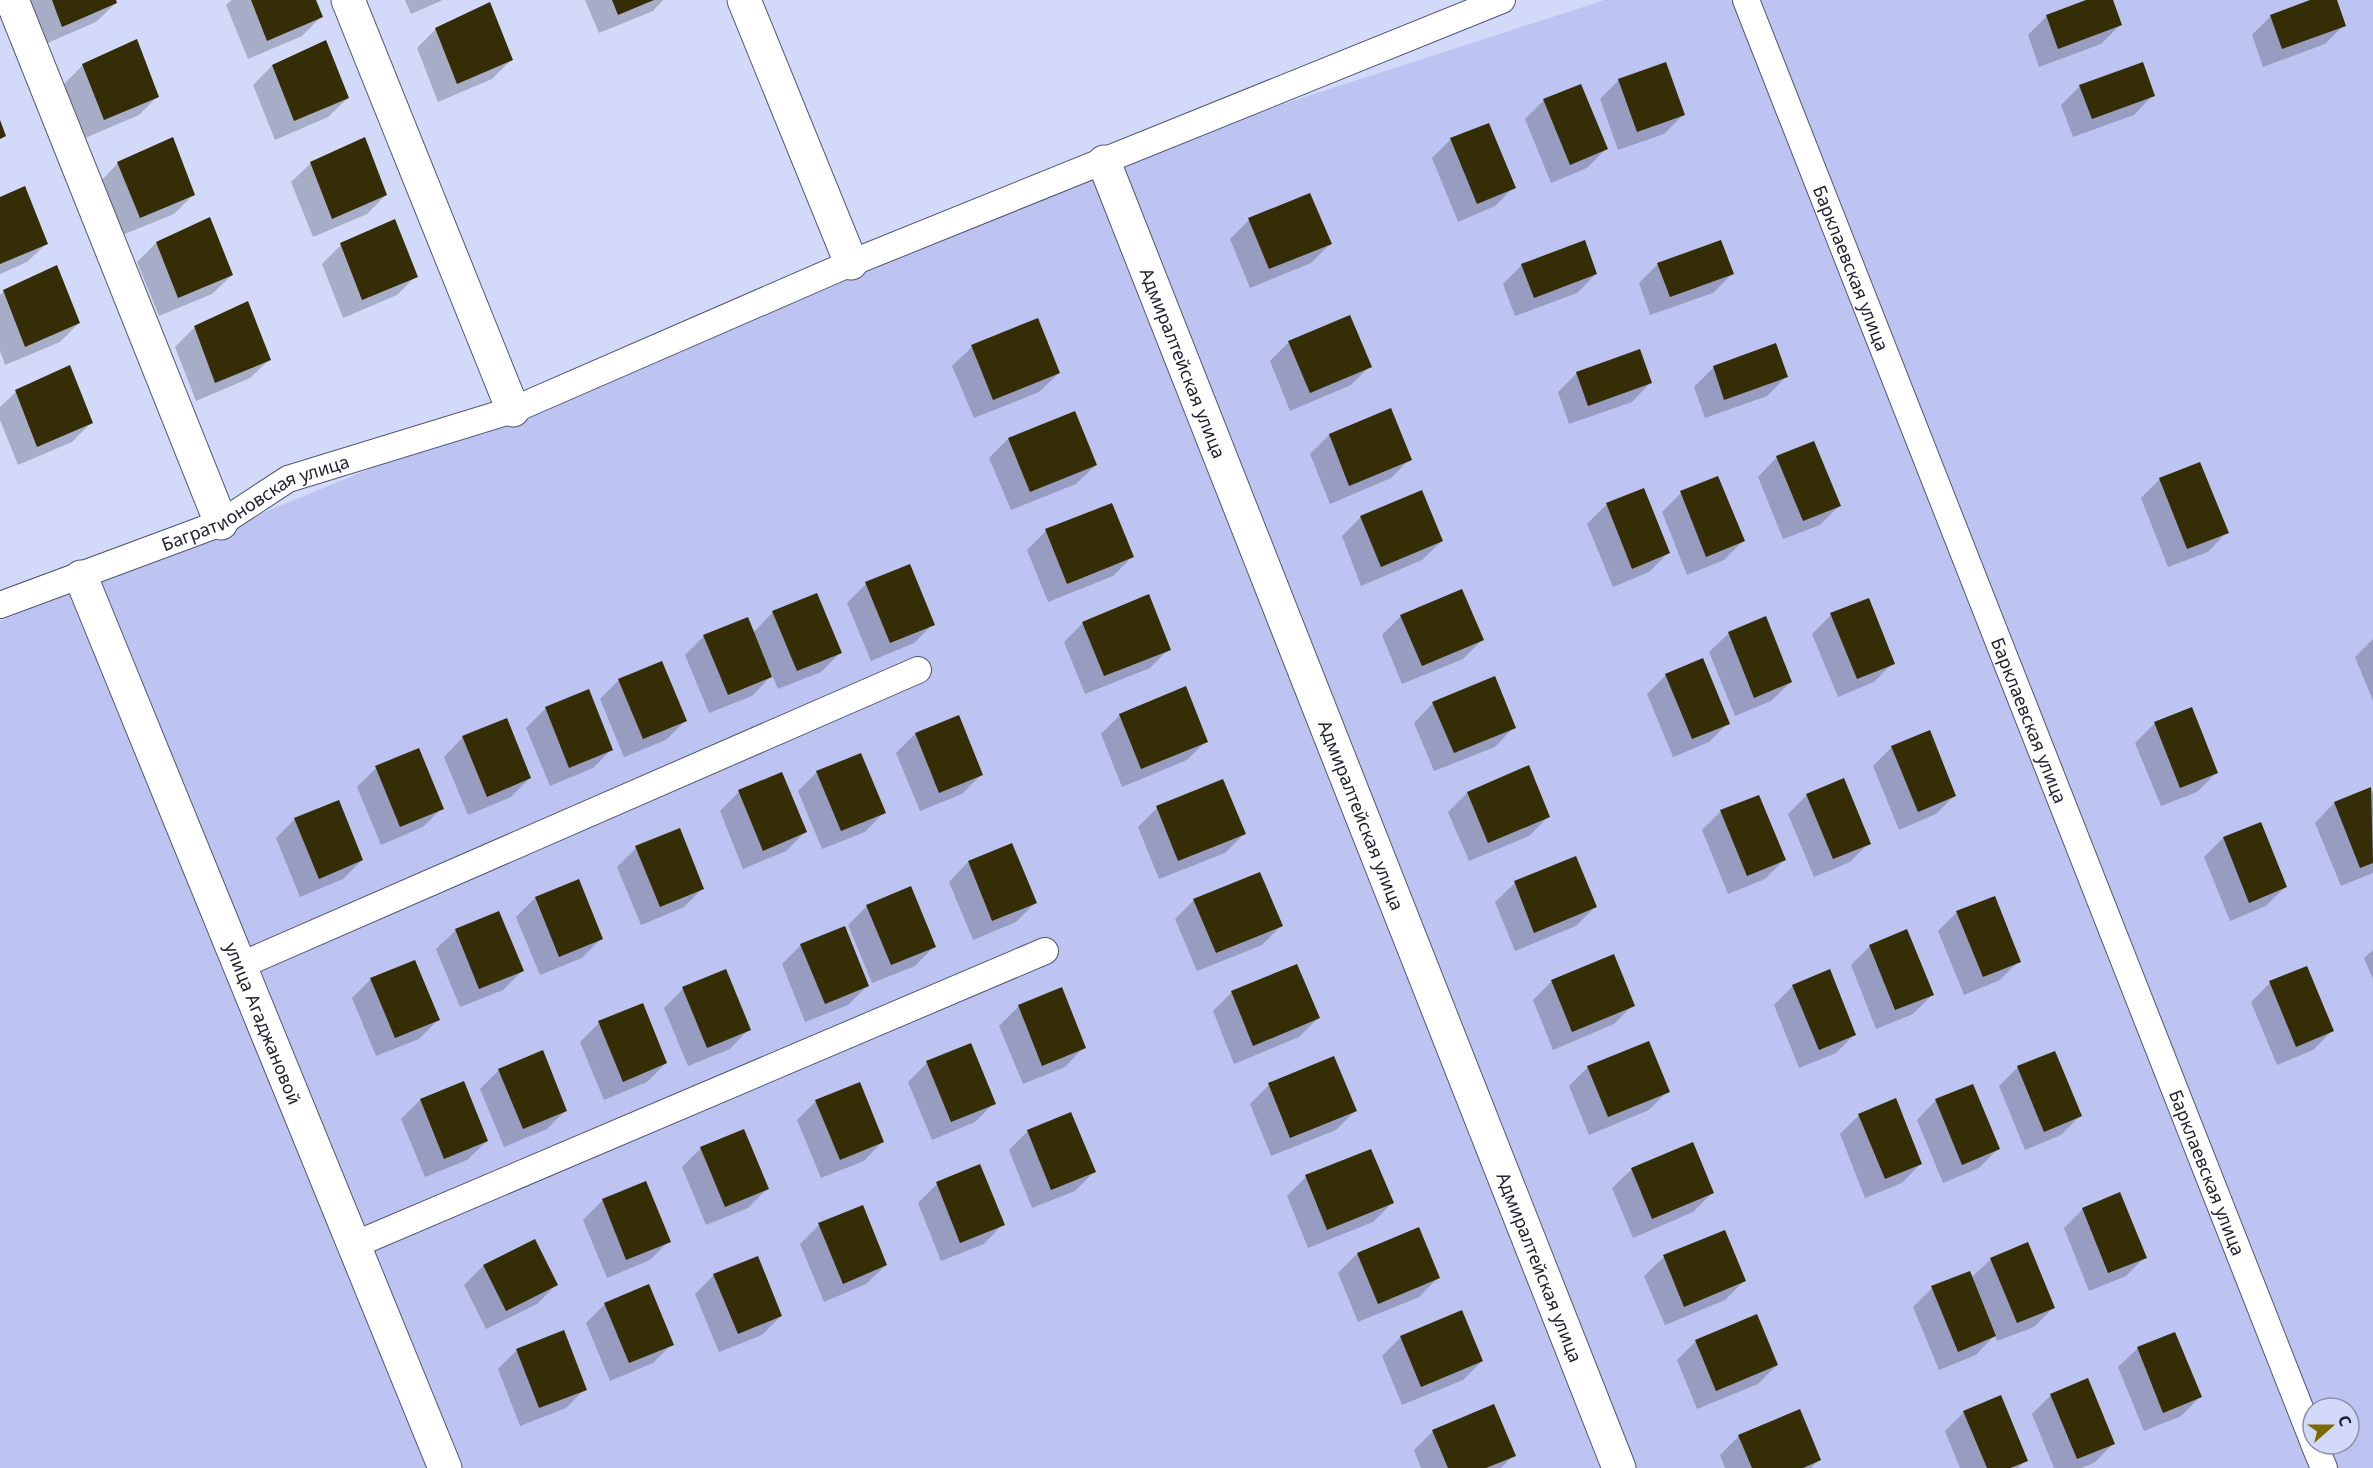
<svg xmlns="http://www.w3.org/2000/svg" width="2373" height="1468" font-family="'Noto Sans',sans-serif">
	<rect width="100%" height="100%" fill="#d3d9f9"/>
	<path fill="#bdc4f1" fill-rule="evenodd" d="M1605 0H2373V1468H0V621L513 410 1104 162ZM2313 1408H2349V1444H2313Z"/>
	<g fill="#0003">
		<polygon points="25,0 114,0 116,3 96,22 43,45"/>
		<polygon points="232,0 314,0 321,17 302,36 248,59 226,5"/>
		<polygon points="405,0 443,0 411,14"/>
		<polygon points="585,0 663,0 653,11 599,33"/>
		<polygon points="2090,0 2112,0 2120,25 2101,44 2039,67 2028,35 2047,16"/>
		<polygon points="2315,0 2335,0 2344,25 2325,44 2263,67 2252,35 2271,16"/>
		<polygon points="436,29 511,60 492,79 438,102 417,48"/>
		<polygon points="83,65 158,96 139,115 85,138 64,84"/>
		<polygon points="272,66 348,98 328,117 275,140 253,85"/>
		<polygon points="1619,80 1683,115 1664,134 1618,150 1600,99"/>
		<polygon points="2080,86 2153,95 2134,115 2073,137 2061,105"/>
		<polygon points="1544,100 1606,149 1587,168 1551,183 1525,119"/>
		<polygon points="1451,139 1514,187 1495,206 1458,222 1432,158"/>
		<polygon points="118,163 193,195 174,214 120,236 99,183"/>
		<polygon points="311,163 386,195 367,214 313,237 291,182"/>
		<polygon points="0,199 47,243 27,262 0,274"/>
		<polygon points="1249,220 1330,244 1311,263 1250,288 1230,239"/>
		<polygon points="156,243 232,275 212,294 159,316 137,262"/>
		<polygon points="341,245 416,276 397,295 343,318 322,264"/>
		<polygon points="1658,264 1732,274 1713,293 1650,315 1639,283"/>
		<polygon points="1522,265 1596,274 1577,293 1515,316 1503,284"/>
		<polygon points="4,291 79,323 60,342 5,365 0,351 0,295"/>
		<polygon points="247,303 270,359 250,378 196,401 175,347 194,328"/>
		<polygon points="1037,320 1059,373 1039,392 974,418 952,366 972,347"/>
		<polygon points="1289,342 1370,366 1351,385 1290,411 1270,361"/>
		<polygon points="1775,345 1786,377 1767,396 1705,418 1694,387 1713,368"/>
		<polygon points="1577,373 1651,382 1632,402 1569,424 1558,392"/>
		<polygon points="16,392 91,423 72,442 18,465 0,420 0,407"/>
		<polygon points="1390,410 1410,459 1391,478 1330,504 1310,454 1329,435"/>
		<polygon points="1008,439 1096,465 1076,484 1011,510 989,458"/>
		<polygon points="1777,457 1839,506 1820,525 1783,539 1758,477"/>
		<polygon points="2160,479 2227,532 2208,552 2168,567 2141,498"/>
		<polygon points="1643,490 1668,553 1649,572 1613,587 1587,524 1606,505"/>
		<polygon points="1681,493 1743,541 1724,560 1687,575 1662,512"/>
		<polygon points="1361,517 1442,541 1422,560 1361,586 1342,536"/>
		<polygon points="1046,531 1132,557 1113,576 1048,602 1027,550"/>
		<polygon points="866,584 933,624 914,643 871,661 847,603"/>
		<polygon points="773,612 840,653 821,672 778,689 772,675 752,696 709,713 685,655 704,636 753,633"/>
		<polygon points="1831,615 1893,663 1874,682 1838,697 1812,634"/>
		<polygon points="1401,616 1482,640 1463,659 1402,684 1382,635"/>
		<polygon points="1083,623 1169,649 1150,668 1085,694 1064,642"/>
		<polygon points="1729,633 1791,682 1771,701 1735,716 1709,652"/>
		<polygon points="2373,639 2373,701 2355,657"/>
		<polygon points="1666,675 1728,723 1709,742 1673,757 1647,694"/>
		<polygon points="619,680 685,721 666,740 624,757 600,699"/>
		<polygon points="1433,703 1514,727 1495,747 1434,771 1414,723"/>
		<polygon points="546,708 612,749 593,768 550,786 526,728"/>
		<polygon points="2191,709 2217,772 2197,792 2161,806 2135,743 2154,724"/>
		<polygon points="1120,715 1206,741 1187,760 1122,787 1101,734"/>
		<polygon points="958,717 981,775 962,794 920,811 896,753 915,734"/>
		<polygon points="463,737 530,778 511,797 468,815 444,757"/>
		<polygon points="1892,747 1955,795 1936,814 1899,830 1873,766"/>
		<polygon points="376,768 442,808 423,827 381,845 357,787"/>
		<polygon points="817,772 884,812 865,832 822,849 798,791"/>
		<polygon points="782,774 805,832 786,851 743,869 720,811 739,792"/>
		<polygon points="2371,789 2373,794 2373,873 2341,886 2315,823 2334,803"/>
		<polygon points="1467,793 1548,817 1529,836 1469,861 1448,812"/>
		<polygon points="1807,795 1869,843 1850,862 1814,877 1788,814"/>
		<polygon points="1157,808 1244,834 1225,853 1159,879 1138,827"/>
		<polygon points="1721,811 1784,860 1765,879 1728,894 1702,830"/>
		<polygon points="295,819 362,860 343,879 300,897 276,838"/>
		<polygon points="2260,824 2285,887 2266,906 2230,921 2204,857 2223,838"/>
		<polygon points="1011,845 1035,903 1016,922 973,940 949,882 968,862"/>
		<polygon points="636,848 703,888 684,907 641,925 617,867"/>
		<polygon points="1575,858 1595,907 1576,926 1515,951 1495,902 1515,883"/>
		<polygon points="535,898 601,939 582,958 540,975 516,917"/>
		<polygon points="1194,900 1281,926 1262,945 1197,971 1175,919"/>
		<polygon points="867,906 934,947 915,966 872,983 848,925"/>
		<polygon points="1957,912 2019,961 2000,980 1964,995 1938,931"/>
		<polygon points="498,913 522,971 503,990 460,1007 436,949 456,930"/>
		<polygon points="801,945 867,986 848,1005 805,1022 782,964"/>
		<polygon points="1870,946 1932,995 1913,1014 1876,1029 1851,965"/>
		<polygon points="2373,950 2373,979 2364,958"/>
		<polygon points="371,979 438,1020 419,1039 376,1056 352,998"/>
		<polygon points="1552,981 1633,1005 1614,1024 1553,1050 1533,1000"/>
		<polygon points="2270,983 2332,1031 2313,1050 2277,1065 2251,1002"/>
		<polygon points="1793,986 1855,1034 1836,1053 1799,1068 1774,1005"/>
		<polygon points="683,989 749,1029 730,1049 688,1066 664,1008"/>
		<polygon points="1061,989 1084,1047 1065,1067 1023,1084 999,1026 1018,1007"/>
		<polygon points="1232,992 1318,1018 1299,1037 1234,1064 1213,1011"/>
		<polygon points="599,1023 666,1063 647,1082 604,1100 580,1042"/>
		<polygon points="927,1063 994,1103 975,1122 932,1140 908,1082"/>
		<polygon points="1588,1067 1668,1091 1649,1110 1589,1135 1569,1086"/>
		<polygon points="2018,1067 2080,1116 2061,1135 2025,1150 1999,1086"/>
		<polygon points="499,1070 566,1110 547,1129 504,1147 480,1089"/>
		<polygon points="1269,1085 1355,1111 1336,1130 1271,1156 1250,1104"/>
		<polygon points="420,1100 487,1141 467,1160 425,1177 401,1119"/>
		<polygon points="1936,1100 1998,1149 1979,1168 1943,1183 1917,1120"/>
		<polygon points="816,1101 883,1141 864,1161 821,1178 797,1120"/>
		<polygon points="1859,1115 1921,1163 1902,1183 1865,1198 1840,1134"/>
		<polygon points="1028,1131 1094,1172 1075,1191 1032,1208 1009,1150"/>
		<polygon points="701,1148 767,1189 748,1208 706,1225 682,1167"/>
		<polygon points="1632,1169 1712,1193 1693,1212 1633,1238 1612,1188"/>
		<polygon points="1306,1177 1392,1203 1373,1222 1308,1248 1287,1196"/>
		<polygon points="645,1183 669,1241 650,1260 607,1278 583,1220 602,1201"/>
		<polygon points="937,1184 1003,1224 984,1244 941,1261 918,1203"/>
		<polygon points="2083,1209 2145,1257 2126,1276 2089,1291 2064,1228"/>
		<polygon points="819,1225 886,1265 866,1284 824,1302 800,1244"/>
		<polygon points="1418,1229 1438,1278 1419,1297 1358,1322 1338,1273 1357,1254"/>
		<polygon points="1724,1232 1744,1281 1725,1300 1665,1325 1644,1276 1664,1257"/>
		<polygon points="1991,1259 2053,1308 2034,1327 1997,1341 1995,1335 1976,1355 1939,1370 1913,1307 1932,1288 1971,1278"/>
		<polygon points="483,1266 557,1284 537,1304 486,1329 464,1285"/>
		<polygon points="714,1275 781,1316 762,1335 719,1352 695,1294"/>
		<polygon points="605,1304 672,1344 653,1363 610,1381 586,1323"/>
		<polygon points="1401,1337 1482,1361 1463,1380 1402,1405 1382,1356"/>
		<polygon points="1696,1341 1777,1365 1758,1384 1697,1409 1677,1360"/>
		<polygon points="2138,1348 2200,1397 2181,1416 2144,1431 2118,1367"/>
		<polygon points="517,1350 585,1389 566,1408 520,1426 498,1369"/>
		<polygon points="2051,1395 2113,1444 2094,1463 2081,1468 2054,1468 2032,1414"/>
		<polygon points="1964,1412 2026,1460 2018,1468 1960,1468 1945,1431"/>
		<polygon points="1433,1431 1514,1455 1501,1468 1421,1468 1414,1450"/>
		<polygon points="1739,1436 1819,1460 1811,1468 1725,1468 1720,1455"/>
	</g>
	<g fill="#342d06">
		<polygon points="52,0 116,0 117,3 62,27"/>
		<polygon points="251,0 316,0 323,17 267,41"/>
		<polygon points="612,0 654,0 618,15"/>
		<polygon points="2086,0 2113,0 2122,25 2058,49 2046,15"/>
		<polygon points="2310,0 2337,0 2346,26 2282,49 2270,15"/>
		<polygon points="490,2 513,60 457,84 435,28"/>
		<polygon points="137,39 159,97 104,120 82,64"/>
		<polygon points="326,40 349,98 294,121 272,65"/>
		<polygon points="1666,62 1685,115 1637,132 1618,79"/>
		<polygon points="2143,62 2155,96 2092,119 2079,85"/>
		<polygon points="1581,84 1608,149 1570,165 1543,99"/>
		<polygon points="0,120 6,136 0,139"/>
		<polygon points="1489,123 1516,188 1477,204 1450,138"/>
		<polygon points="173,137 195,195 140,218 117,162"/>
		<polygon points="365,137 387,195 332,219 310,162"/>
		<polygon points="25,186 48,244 0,264 0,197"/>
		<polygon points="1310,193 1332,244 1269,269 1248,218"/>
		<polygon points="210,217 233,275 178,298 156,242"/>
		<polygon points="395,219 418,277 362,300 340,243"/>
		<polygon points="1585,240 1597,274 1534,298 1521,264"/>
		<polygon points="1721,240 1734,274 1670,297 1657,263"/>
		<polygon points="57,265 80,323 25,347 3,290"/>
		<polygon points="248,301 271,360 215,383 194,326"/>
		<polygon points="1350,315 1372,367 1310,393 1288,341"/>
		<polygon points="1038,318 1060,373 993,400 971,345"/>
		<polygon points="1776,343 1788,377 1724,400 1713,366"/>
		<polygon points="1640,349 1652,383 1588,406 1576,372"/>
		<polygon points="70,365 93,423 37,447 15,390"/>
		<polygon points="1391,408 1412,460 1349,486 1329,434"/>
		<polygon points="1075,411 1097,465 1030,492 1008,438"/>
		<polygon points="1814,441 1841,506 1803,521 1776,456"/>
		<polygon points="2200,462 2229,533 2187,549 2159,478"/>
		<polygon points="1718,476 1745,541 1706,557 1680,491"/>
		<polygon points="1644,488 1670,553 1632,569 1606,503"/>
		<polygon points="1422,490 1443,541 1381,567 1360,516"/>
		<polygon points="1112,503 1134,557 1067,584 1045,529"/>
		<polygon points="910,564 935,625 890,643 865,582"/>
		<polygon points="1462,589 1484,640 1422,666 1400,615"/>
		<polygon points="817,593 842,653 797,671 772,611"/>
		<polygon points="1149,594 1171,650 1104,676 1082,622"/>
		<polygon points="1869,598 1895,664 1857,679 1830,613"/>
		<polygon points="1766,616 1792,682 1754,698 1728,632"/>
		<polygon points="748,617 772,677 728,695 703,635"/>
		<polygon points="1703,658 1730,724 1692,739 1665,674"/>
		<polygon points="662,661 687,721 643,739 618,679"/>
		<polygon points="1495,676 1516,728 1454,753 1432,702"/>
		<polygon points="1186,686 1208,742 1141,769 1119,714"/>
		<polygon points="589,689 613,750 569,768 545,707"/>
		<polygon points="2192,707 2218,773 2180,788 2154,722"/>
		<polygon points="959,715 983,775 939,793 915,733"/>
		<polygon points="507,718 531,778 487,797 462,736"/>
		<polygon points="1930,730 1956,796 1918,812 1891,746"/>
		<polygon points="419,748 444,809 400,827 375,766"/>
		<polygon points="861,753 886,813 841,831 816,771"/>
		<polygon points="1529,765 1550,817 1488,843 1467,792"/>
		<polygon points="782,772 807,832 763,851 738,790"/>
		<polygon points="1844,778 1871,844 1833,859 1806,794"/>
		<polygon points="1223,779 1246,834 1178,861 1156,806"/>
		<polygon points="2371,787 2373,863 2360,868 2334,802"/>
		<polygon points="1759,795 1786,860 1747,876 1720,810"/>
		<polygon points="339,800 363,860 319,879 294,818"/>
		<polygon points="2261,822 2287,887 2249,903 2223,837"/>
		<polygon points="680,828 704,889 660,907 635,846"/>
		<polygon points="1012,843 1037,903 992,921 968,861"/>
		<polygon points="1576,856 1597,907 1534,933 1514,881"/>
		<polygon points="1260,872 1283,926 1216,953 1193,899"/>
		<polygon points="579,879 603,939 559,957 535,897"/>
		<polygon points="911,886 936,947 891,965 866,905"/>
		<polygon points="1995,896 2021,962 1983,977 1956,911"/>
		<polygon points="499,911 524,971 479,989 455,929"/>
		<polygon points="845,926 869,986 825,1004 800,944"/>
		<polygon points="1907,929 1934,995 1895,1010 1869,945"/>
		<polygon points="1614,954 1635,1006 1572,1032 1551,980"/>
		<polygon points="415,960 440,1020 395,1038 370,978"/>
		<polygon points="1297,964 1320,1018 1253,1046 1231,991"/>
		<polygon points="2307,966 2334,1031 2296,1047 2269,981"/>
		<polygon points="726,969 751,1030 707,1048 682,987"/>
		<polygon points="1830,969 1856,1035 1819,1050 1792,985"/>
		<polygon points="1062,987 1086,1048 1042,1066 1018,1005"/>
		<polygon points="643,1003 667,1063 623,1082 598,1021"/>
		<polygon points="1649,1041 1670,1092 1608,1117 1587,1066"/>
		<polygon points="971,1043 996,1104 951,1122 926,1061"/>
		<polygon points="543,1050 567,1111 523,1129 498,1069"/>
		<polygon points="2055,1051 2082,1116 2044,1132 2017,1066"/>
		<polygon points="1334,1056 1357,1111 1290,1138 1268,1083"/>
		<polygon points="464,1081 488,1141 444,1159 420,1099"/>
		<polygon points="860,1082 884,1142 840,1160 815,1100"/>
		<polygon points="1973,1084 2000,1149 1962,1165 1935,1099"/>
		<polygon points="1896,1098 1922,1164 1885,1179 1858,1114"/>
		<polygon points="1071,1112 1096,1172 1051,1190 1027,1130"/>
		<polygon points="744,1129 769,1189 725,1207 700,1147"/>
		<polygon points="1693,1142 1714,1193 1652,1219 1631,1168"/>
		<polygon points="1371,1149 1394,1203 1327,1230 1305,1175"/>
		<polygon points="980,1164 1005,1225 960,1243 936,1182"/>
		<polygon points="646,1181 671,1242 626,1260 602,1199"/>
		<polygon points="2120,1192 2147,1258 2108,1273 2082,1208"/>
		<polygon points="863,1205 887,1265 843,1284 818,1223"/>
		<polygon points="1419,1227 1440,1278 1378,1304 1357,1253"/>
		<polygon points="1725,1230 1746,1281 1684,1307 1663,1255"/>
		<polygon points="535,1239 558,1285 506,1311 483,1265"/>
		<polygon points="2028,1242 2055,1308 2017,1323 1990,1258"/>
		<polygon points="758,1256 782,1316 738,1334 713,1274"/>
		<polygon points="1970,1271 1996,1336 1958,1352 1931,1286"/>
		<polygon points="649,1284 674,1345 629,1363 604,1303"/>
		<polygon points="1462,1310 1483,1361 1421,1387 1400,1336"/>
		<polygon points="1757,1314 1778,1365 1716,1391 1695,1340"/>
		<polygon points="564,1330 587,1390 539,1408 516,1349"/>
		<polygon points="2175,1332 2202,1397 2163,1413 2137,1347"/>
		<polygon points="2088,1378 2115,1444 2077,1459 2050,1394"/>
		<polygon points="2001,1395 2028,1461 2010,1468 1987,1468 1963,1411"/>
		<polygon points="1494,1404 1516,1456 1486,1468 1448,1468 1432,1430"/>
		<polygon points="1800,1409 1821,1460 1803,1468 1752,1468 1738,1435"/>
	</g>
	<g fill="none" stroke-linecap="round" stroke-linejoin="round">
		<g stroke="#515678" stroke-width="28">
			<g id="lane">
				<path id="s1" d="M1746 0 2313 1441"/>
				<path id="s2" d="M0 605 221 523 288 479 513 410 851 263 1502 0"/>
				<polyline points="239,966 918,670"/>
				<polyline points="354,1245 1045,951"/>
				<polyline points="2314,1444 2324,1468"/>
			</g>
		</g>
		<g stroke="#515678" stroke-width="35">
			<g id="street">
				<polyline points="12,0 221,523"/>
				<polyline points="348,0 513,410"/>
				<polyline points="744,0 851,263"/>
				<path id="s3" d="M1104 162 1619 1468"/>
				<path id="s4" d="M81 577 445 1468"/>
			</g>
		</g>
		<use href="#lane" stroke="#fff" stroke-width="26"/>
		<use href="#street" stroke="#fff" stroke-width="33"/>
	</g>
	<g text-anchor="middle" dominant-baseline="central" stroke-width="6" stroke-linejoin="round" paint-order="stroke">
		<g font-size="18" fill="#212332" stroke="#d3d9f9">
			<text stroke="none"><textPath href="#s1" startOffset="288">Барклаевская улица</textPath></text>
			<text stroke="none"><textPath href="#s3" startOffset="216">Адмиралтейская улица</textPath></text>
			<text stroke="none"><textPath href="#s2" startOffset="276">Багратионовская улица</textPath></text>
			<text stroke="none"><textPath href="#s1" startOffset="774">Барклаевская улица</textPath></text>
			<text stroke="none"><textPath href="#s3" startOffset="702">Адмиралтейская улица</textPath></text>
			<text stroke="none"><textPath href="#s4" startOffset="482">улица Агаджановой</textPath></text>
			<text stroke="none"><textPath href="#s1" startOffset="1260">Барклаевская улица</textPath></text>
			<text stroke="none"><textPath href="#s3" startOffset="1188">Адмиралтейская улица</textPath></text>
		</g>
	</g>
	<g transform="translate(2331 1426) rotate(69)"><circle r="28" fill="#d3d9f9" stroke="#8c90a9" stroke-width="1.5"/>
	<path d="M0-4.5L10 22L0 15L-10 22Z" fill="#7c6b04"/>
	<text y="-9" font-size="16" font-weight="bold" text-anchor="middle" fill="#212332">С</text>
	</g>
</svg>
